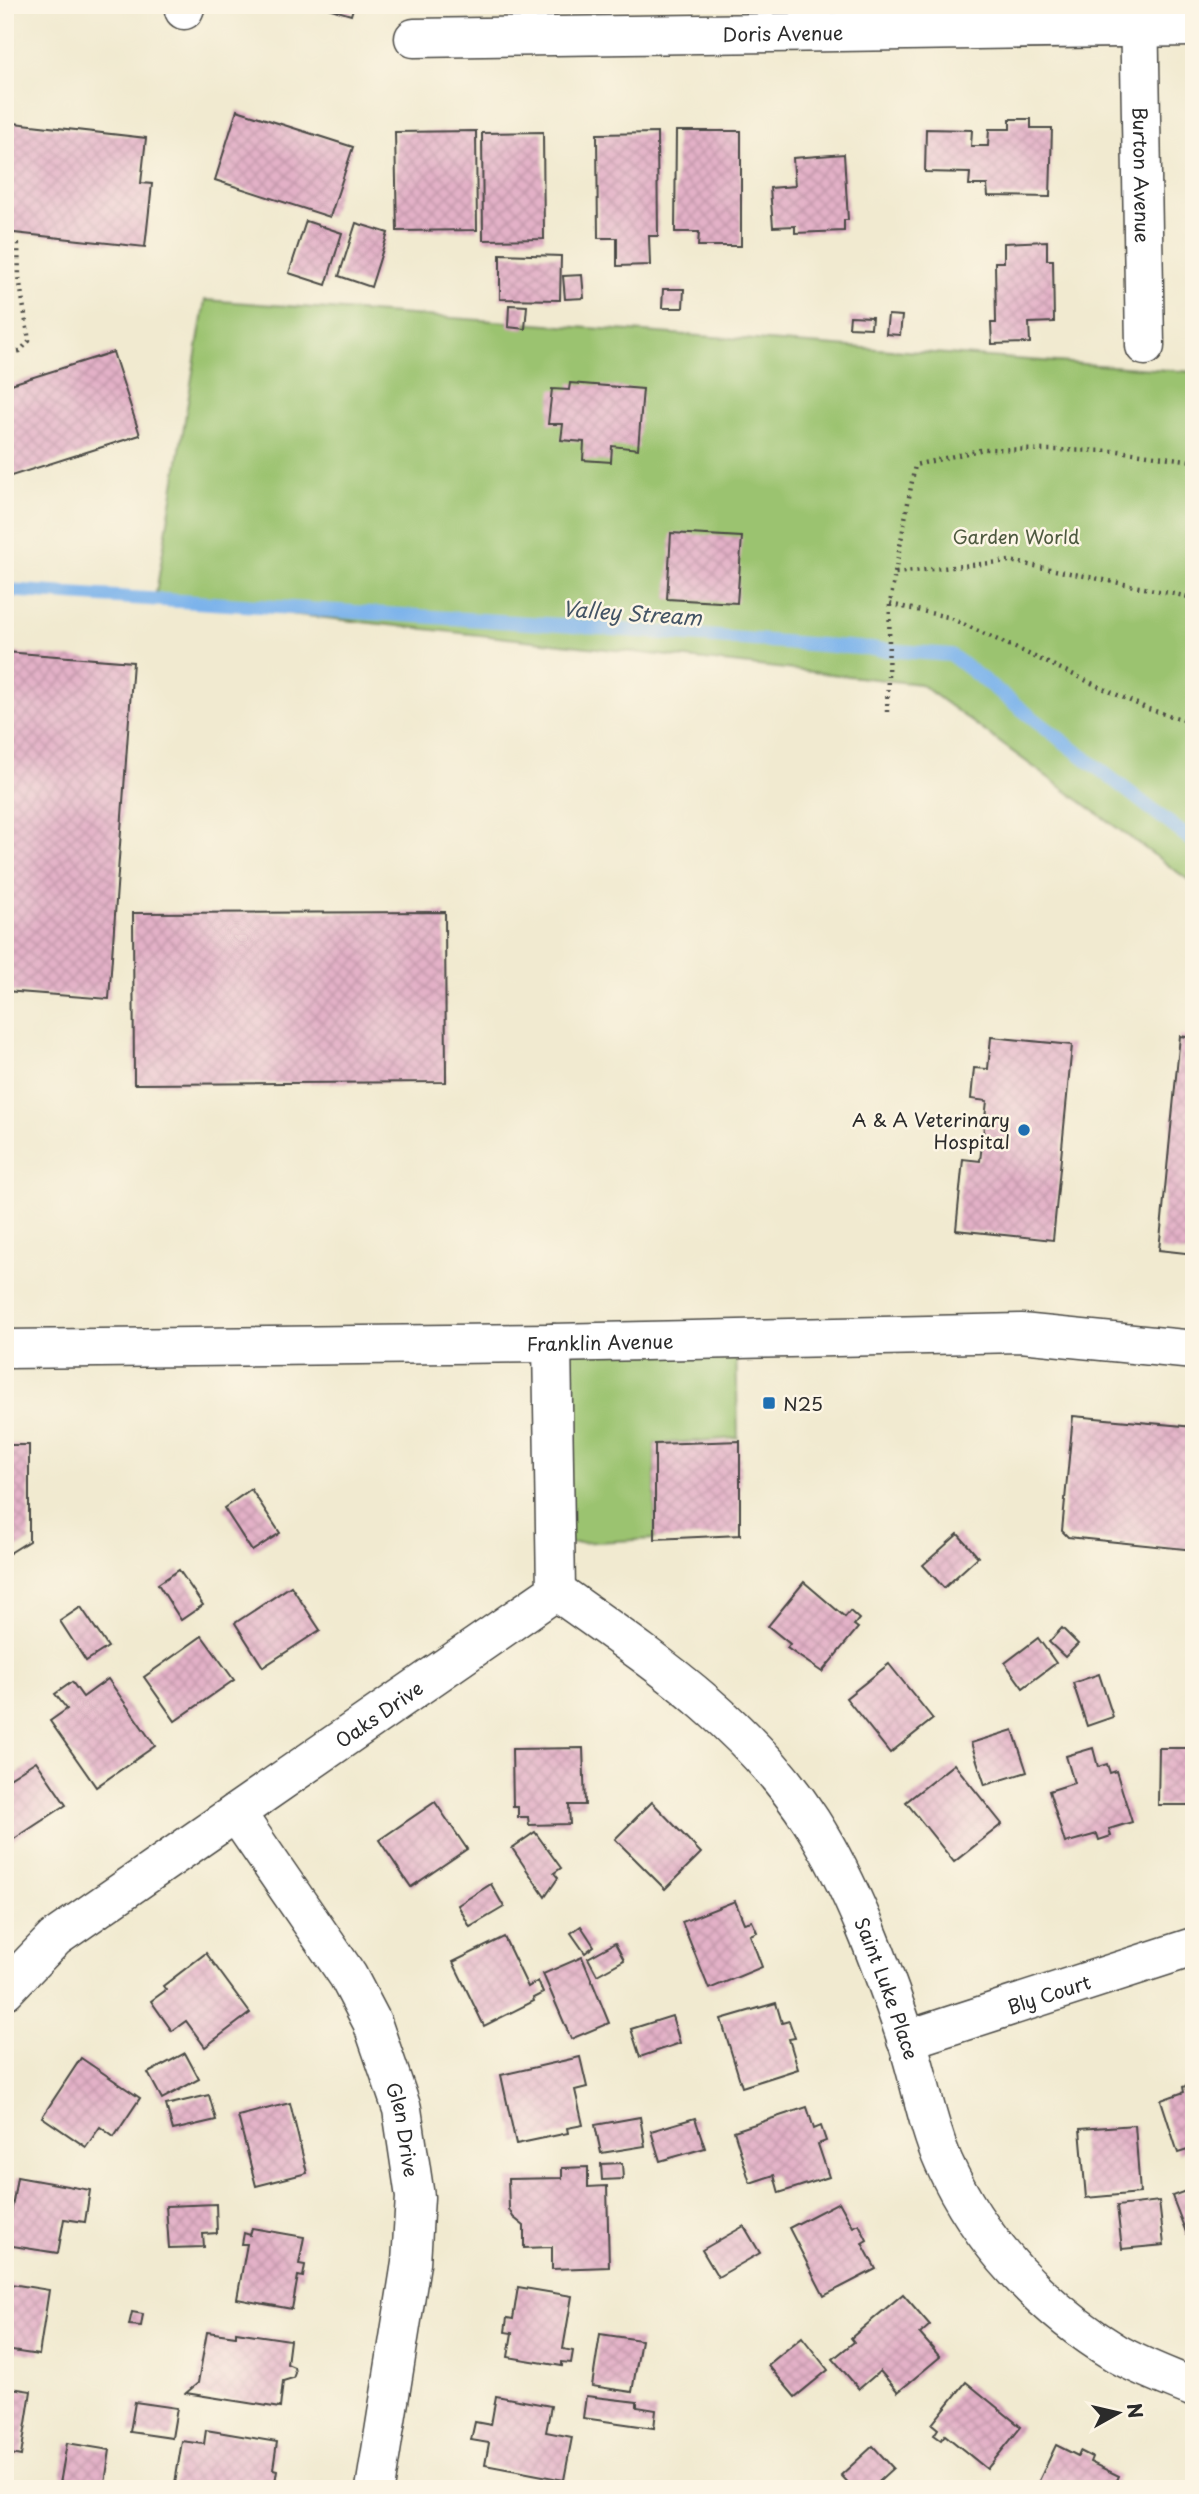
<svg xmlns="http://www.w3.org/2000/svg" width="1199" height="2494" font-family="'Playpen Sans',sans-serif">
	<defs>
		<pattern id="building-cross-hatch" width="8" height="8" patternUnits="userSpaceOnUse" patternTransform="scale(1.75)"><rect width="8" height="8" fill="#e3b1c7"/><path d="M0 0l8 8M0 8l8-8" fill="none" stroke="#c398ab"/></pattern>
	</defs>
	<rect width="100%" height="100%" fill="#fcf5e5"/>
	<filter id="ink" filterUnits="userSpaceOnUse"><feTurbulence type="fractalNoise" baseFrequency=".0143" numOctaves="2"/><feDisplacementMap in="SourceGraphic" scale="14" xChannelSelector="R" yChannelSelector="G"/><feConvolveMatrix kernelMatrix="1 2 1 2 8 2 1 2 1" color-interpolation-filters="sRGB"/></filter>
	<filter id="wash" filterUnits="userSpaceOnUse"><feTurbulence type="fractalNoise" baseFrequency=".00686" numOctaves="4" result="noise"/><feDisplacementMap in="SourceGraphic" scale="28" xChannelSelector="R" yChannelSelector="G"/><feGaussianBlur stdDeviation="1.57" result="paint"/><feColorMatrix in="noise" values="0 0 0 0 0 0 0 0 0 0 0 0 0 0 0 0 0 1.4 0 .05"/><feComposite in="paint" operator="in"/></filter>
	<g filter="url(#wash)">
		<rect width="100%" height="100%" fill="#f1ead0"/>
		<g fill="#9bc36f" stroke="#63774d" stroke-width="2">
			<polygon points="205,300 1194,372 1194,884 920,684 155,599"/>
			<polygon points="736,1339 738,1438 655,1444 655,1539 556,1544 552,1343"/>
		</g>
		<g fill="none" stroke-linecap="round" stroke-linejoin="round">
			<polyline stroke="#7cb3eb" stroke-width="14" points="5,590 560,625 951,655 1194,842"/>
		</g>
		<g id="blocks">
			<g fill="url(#building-cross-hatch)">
				<polygon points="318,5 354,5 351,15"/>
				<polygon points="237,110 353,147 330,217 215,180"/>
				<polygon points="1010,119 1031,119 1031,128 1052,128 1050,197 988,196 987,185 969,185 970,173 925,172 926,129 972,130 971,146 988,146 989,129 1010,129"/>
				<polygon points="5,122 146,138 141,183 152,184 145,247 5,232"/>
				<polygon points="476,131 477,230 397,231 395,132"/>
				<polygon points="676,131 741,131 741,246 698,246 699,232 675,232"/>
				<polygon points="543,132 544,239 483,240 482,133"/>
				<polygon points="657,133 658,236 649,236 650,265 617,266 617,238 598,238 597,134"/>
				<polygon points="844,154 848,220 844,220 844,231 795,233 795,226 773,227 770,188 795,186 793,158"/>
				<polygon points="306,221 342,233 326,285 289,273"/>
				<polygon points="356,223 388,233 371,287 339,276"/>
				<polygon points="1047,241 1047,260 1053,260 1054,322 1029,323 1030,343 992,344 991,323 996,323 995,262 1004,262 1004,243"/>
				<polygon points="500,254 561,256 560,300 500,299"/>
				<polygon points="582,275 584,298 565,299 563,276"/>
				<polygon points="663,289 684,289 683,308 662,308"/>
				<polygon points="509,305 527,306 525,329 508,327"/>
				<polygon points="888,315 902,316 900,335 886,334"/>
				<polygon points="850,316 872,317 871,328 849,327"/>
				<polygon points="113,352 140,435 5,478 5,386"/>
				<polygon points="570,383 643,389 638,449 612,446 611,462 583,460 584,442 561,440 563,424 548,424 552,389 569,390"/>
				<polygon points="671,533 742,537 737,603 667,599"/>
				<polygon points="5,652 133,662 109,999 5,991"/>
				<polygon points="445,912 446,1082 134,1084 133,913"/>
				<polygon points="1180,1036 1194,1038 1194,1254 1159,1250"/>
				<polygon points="991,1037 1072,1045 1053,1240 956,1230 963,1159 980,1161 987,1101 971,1099 974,1068 988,1069"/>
				<polygon points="1073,1416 1194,1427 1194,1550 1068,1537 1062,1531"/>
				<polygon points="740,1441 740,1535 655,1539 655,1444"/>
				<polygon points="5,1445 29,1445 29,1541 5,1556"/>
				<polygon points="251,1489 280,1533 252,1551 224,1508"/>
				<polygon points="958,1534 978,1557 944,1588 923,1565"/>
				<polygon points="179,1570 203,1605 181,1620 158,1584"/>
				<polygon points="804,1582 845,1617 850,1611 859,1619 854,1625 858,1628 822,1672 787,1648 790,1644 768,1626"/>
				<polygon points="291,1586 320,1630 263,1667 235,1623"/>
				<polygon points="81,1607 108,1647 86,1661 60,1621"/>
				<polygon points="1062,1628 1078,1644 1065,1657 1049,1642"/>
				<polygon points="202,1636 234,1680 175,1721 144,1677"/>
				<polygon points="1038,1638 1056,1663 1023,1688 1005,1663"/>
				<polygon points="889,1664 933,1719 890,1753 846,1698"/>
				<polygon points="1099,1674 1113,1717 1087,1726 1073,1683"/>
				<polygon points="108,1679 155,1746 96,1787 50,1721 67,1709 55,1694 72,1682 83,1697"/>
				<polygon points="1013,1730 1027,1772 985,1785 971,1743"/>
				<polygon points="583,1748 585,1805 569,1805 570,1824 529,1825 528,1817 518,1817 518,1807 513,1807 512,1749"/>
				<polygon points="1093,1748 1098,1767 1107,1764 1110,1773 1116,1771 1132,1822 1109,1829 1111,1836 1099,1840 1097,1834 1065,1843 1049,1791 1074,1783 1066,1756"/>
				<polygon points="1159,1748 1194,1748 1194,1805 1158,1805"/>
				<polygon points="36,1761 66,1805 11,1841 5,1833 5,1781"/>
				<polygon points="954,1764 1002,1824 954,1862 906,1802"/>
				<polygon points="435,1802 467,1849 411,1887 379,1840"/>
				<polygon points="652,1802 701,1853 665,1889 615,1839"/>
				<polygon points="535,1832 561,1868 554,1873 558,1878 545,1897 512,1848"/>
				<polygon points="491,1884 504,1907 470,1927 458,1905"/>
				<polygon points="735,1901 744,1923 752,1921 757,1932 750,1935 762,1967 709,1989 682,1922"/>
				<polygon points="581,1926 594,1946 585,1953 571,1933"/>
				<polygon points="504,1937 528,1987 538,1981 543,1993 533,1998 534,2001 484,2026 453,1962"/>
				<polygon points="615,1943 624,1960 597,1975 588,1958"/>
				<polygon points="206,1953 250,2013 205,2047 186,2021 172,2031 151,2001 166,1990 163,1986"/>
				<polygon points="582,1957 609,2023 571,2039 543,1974"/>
				<polygon points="776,2003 782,2023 789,2021 795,2038 789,2039 798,2069 742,2087 721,2019"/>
				<polygon points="672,2016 680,2043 640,2057 631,2029"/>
				<polygon points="185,2053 199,2079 162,2099 148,2073"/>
				<polygon points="580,2057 587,2087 575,2090 583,2125 567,2128 568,2133 516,2144 501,2075"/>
				<polygon points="81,2058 140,2098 114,2137 100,2127 86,2147 42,2117"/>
				<polygon points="1194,2083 1194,2148 1178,2153 1161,2100 1184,2092 1183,2087"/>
				<polygon points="209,2095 216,2120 173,2130 166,2105"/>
				<polygon points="290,2103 307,2173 256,2186 238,2116"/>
				<polygon points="807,2107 814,2129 821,2126 826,2141 818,2144 829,2177 779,2193 774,2175 750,2183 734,2131"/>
				<polygon points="640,2117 645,2146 601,2153 595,2125"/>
				<polygon points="695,2118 705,2148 660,2161 651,2131"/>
				<polygon points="1135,2125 1140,2193 1086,2198 1080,2129"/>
				<polygon points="622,2163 623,2179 602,2180 601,2164"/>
				<polygon points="588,2167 588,2187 607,2186 609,2267 552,2269 552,2247 524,2248 524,2226 513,2217 509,2209 508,2179 562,2178 562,2168"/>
				<polygon points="17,2177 90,2190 85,2222 64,2219 58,2253 6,2245"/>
				<polygon points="1194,2188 1194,2232 1187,2235 1172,2196"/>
				<polygon points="1159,2201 1164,2245 1122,2249 1117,2206"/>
				<polygon points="839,2202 853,2227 859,2224 867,2240 862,2243 876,2269 824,2296 789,2228"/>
				<polygon points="216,2204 217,2233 203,2234 204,2247 169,2248 166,2206"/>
				<polygon points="744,2226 760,2253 718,2277 702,2250"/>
				<polygon points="252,2228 304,2237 299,2264 305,2265 303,2277 298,2276 292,2309 237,2299 247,2244 242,2244 244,2233 250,2235"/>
				<polygon points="5,2283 49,2290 39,2355 5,2350"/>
				<polygon points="518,2287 572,2296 563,2349 573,2351 571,2363 562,2362 562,2366 508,2357 512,2333 505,2332 507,2318 513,2319"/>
				<polygon points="903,2294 930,2325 920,2334 940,2357 898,2392 880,2371 859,2389 833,2359 854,2342 851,2338"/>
				<polygon points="132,2312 143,2314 141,2326 129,2325"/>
				<polygon points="207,2332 236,2336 236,2332 290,2340 287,2364 294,2367 295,2373 293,2378 283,2381 280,2408 186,2393 198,2383"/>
				<polygon points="600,2334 641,2340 632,2392 592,2386"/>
				<polygon points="802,2337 828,2370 795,2397 768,2365"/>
				<polygon points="966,2382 1021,2427 987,2469 945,2435 941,2440 934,2435 938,2429 932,2424"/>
				<polygon points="5,2387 31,2391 21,2456 11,2454 8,2474 5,2473"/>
				<polygon points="496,2396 551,2406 546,2432 572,2437 564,2480 485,2465 489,2443 471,2440 475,2422 491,2425"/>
				<polygon points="586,2396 637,2402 637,2407 656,2410 654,2428 583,2418"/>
				<polygon points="135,2402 177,2408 172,2438 130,2432"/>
				<polygon points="206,2430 277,2442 273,2469 277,2470 274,2489 174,2489 182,2441 204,2444"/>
				<polygon points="67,2443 110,2450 104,2489 60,2484"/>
				<polygon points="1056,2445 1078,2456 1080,2451 1092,2457 1090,2462 1119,2476 1113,2489 1035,2489"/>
				<polygon points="873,2446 893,2468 870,2489 854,2489 841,2475"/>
			</g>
		</g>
	</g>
	<g filter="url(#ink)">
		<use href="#blocks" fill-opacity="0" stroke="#494844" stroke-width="2"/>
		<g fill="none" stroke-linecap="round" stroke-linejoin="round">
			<g stroke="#494844" stroke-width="41">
				<g id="street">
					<path id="s1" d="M1139 5 1145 346"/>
					<polyline points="184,10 186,5"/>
					<path id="s2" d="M414 38 1194 27"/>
					<path id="s3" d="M556 1591C650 1658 748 1723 811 1821 852 1885 883 1969 907 2041 920 2080 927 2125 944 2163 980 2242 1042 2308 1116 2353 1140 2367 1168 2377 1194 2388"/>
					<path id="s4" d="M236 1813 348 1976 372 2022 402 2109 415 2197 411 2263 375 2489"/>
					<path id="s5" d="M5 1990 55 1938 556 1591 552 1343"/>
					<path id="s6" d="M906 2040 1190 1948"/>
				</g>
			</g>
			<g stroke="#494844" stroke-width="41">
				<g id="secondary">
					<path id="s7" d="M5 1349 552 1343 1021 1333 1194 1350"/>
				</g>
			</g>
			<g stroke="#494844" stroke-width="4.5" stroke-dasharray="2 5" stroke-linecap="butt">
				<polyline points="5,237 18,244 19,277 29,341 20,351 5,353"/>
				<polyline points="895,573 915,465 984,449 1118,451 1194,461"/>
				<polyline points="890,604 948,617 1148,709 1194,723"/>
				<polyline points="887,712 890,604 895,573 1010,561 1194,598"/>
			</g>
			<use href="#street" stroke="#fff" stroke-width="38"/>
			<use href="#secondary" stroke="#fff" stroke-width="38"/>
		</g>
	</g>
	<g fill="#1f6fb2" stroke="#fcf5e5" stroke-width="2.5">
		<circle cx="1024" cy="1130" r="7"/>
		<rect x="762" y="1396" width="14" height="14" rx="3.5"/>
	</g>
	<g text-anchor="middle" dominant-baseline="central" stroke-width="5" stroke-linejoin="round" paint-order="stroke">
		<g font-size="19" fill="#2b2b2b" stroke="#fcf5e5">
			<text stroke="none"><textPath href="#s2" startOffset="369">Doris Avenue</textPath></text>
			<text stroke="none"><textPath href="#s1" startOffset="170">Burton Avenue</textPath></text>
			<text stroke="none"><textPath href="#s7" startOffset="595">Franklin Avenue</textPath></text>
			<text stroke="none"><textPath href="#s5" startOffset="466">Oaks Drive</textPath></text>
			<text stroke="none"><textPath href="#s3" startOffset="530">Saint Luke Place</textPath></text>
			<text stroke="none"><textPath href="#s6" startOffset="150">Bly Court</textPath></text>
			<text stroke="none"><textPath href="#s4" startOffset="362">Glen Drive</textPath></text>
		</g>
		<g font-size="19" fill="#4d593f" stroke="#fcf5e5">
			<text x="1016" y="536">Garden World</text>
		</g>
		<g font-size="19" fill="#2b2b2b" stroke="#fcf5e5" text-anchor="end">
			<text x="1010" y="1119">A &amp; A Veterinary<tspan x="1010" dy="22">Hospital</tspan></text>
			<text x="783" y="1403" text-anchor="start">N25</text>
		</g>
		<g font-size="21" font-style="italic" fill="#435465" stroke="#fcf5e5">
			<text transform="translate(632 612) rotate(4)">Valley Stream</text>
		</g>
	</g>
	<rect width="1199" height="2494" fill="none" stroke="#fcf5e5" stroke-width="28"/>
	<g transform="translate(1118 2413) rotate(82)" stroke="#fcf5e5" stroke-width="5" paint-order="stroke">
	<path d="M0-5L12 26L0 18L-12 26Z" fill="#2b2b2b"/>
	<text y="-10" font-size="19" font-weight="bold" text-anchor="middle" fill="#2b2b2b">N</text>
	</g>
</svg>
